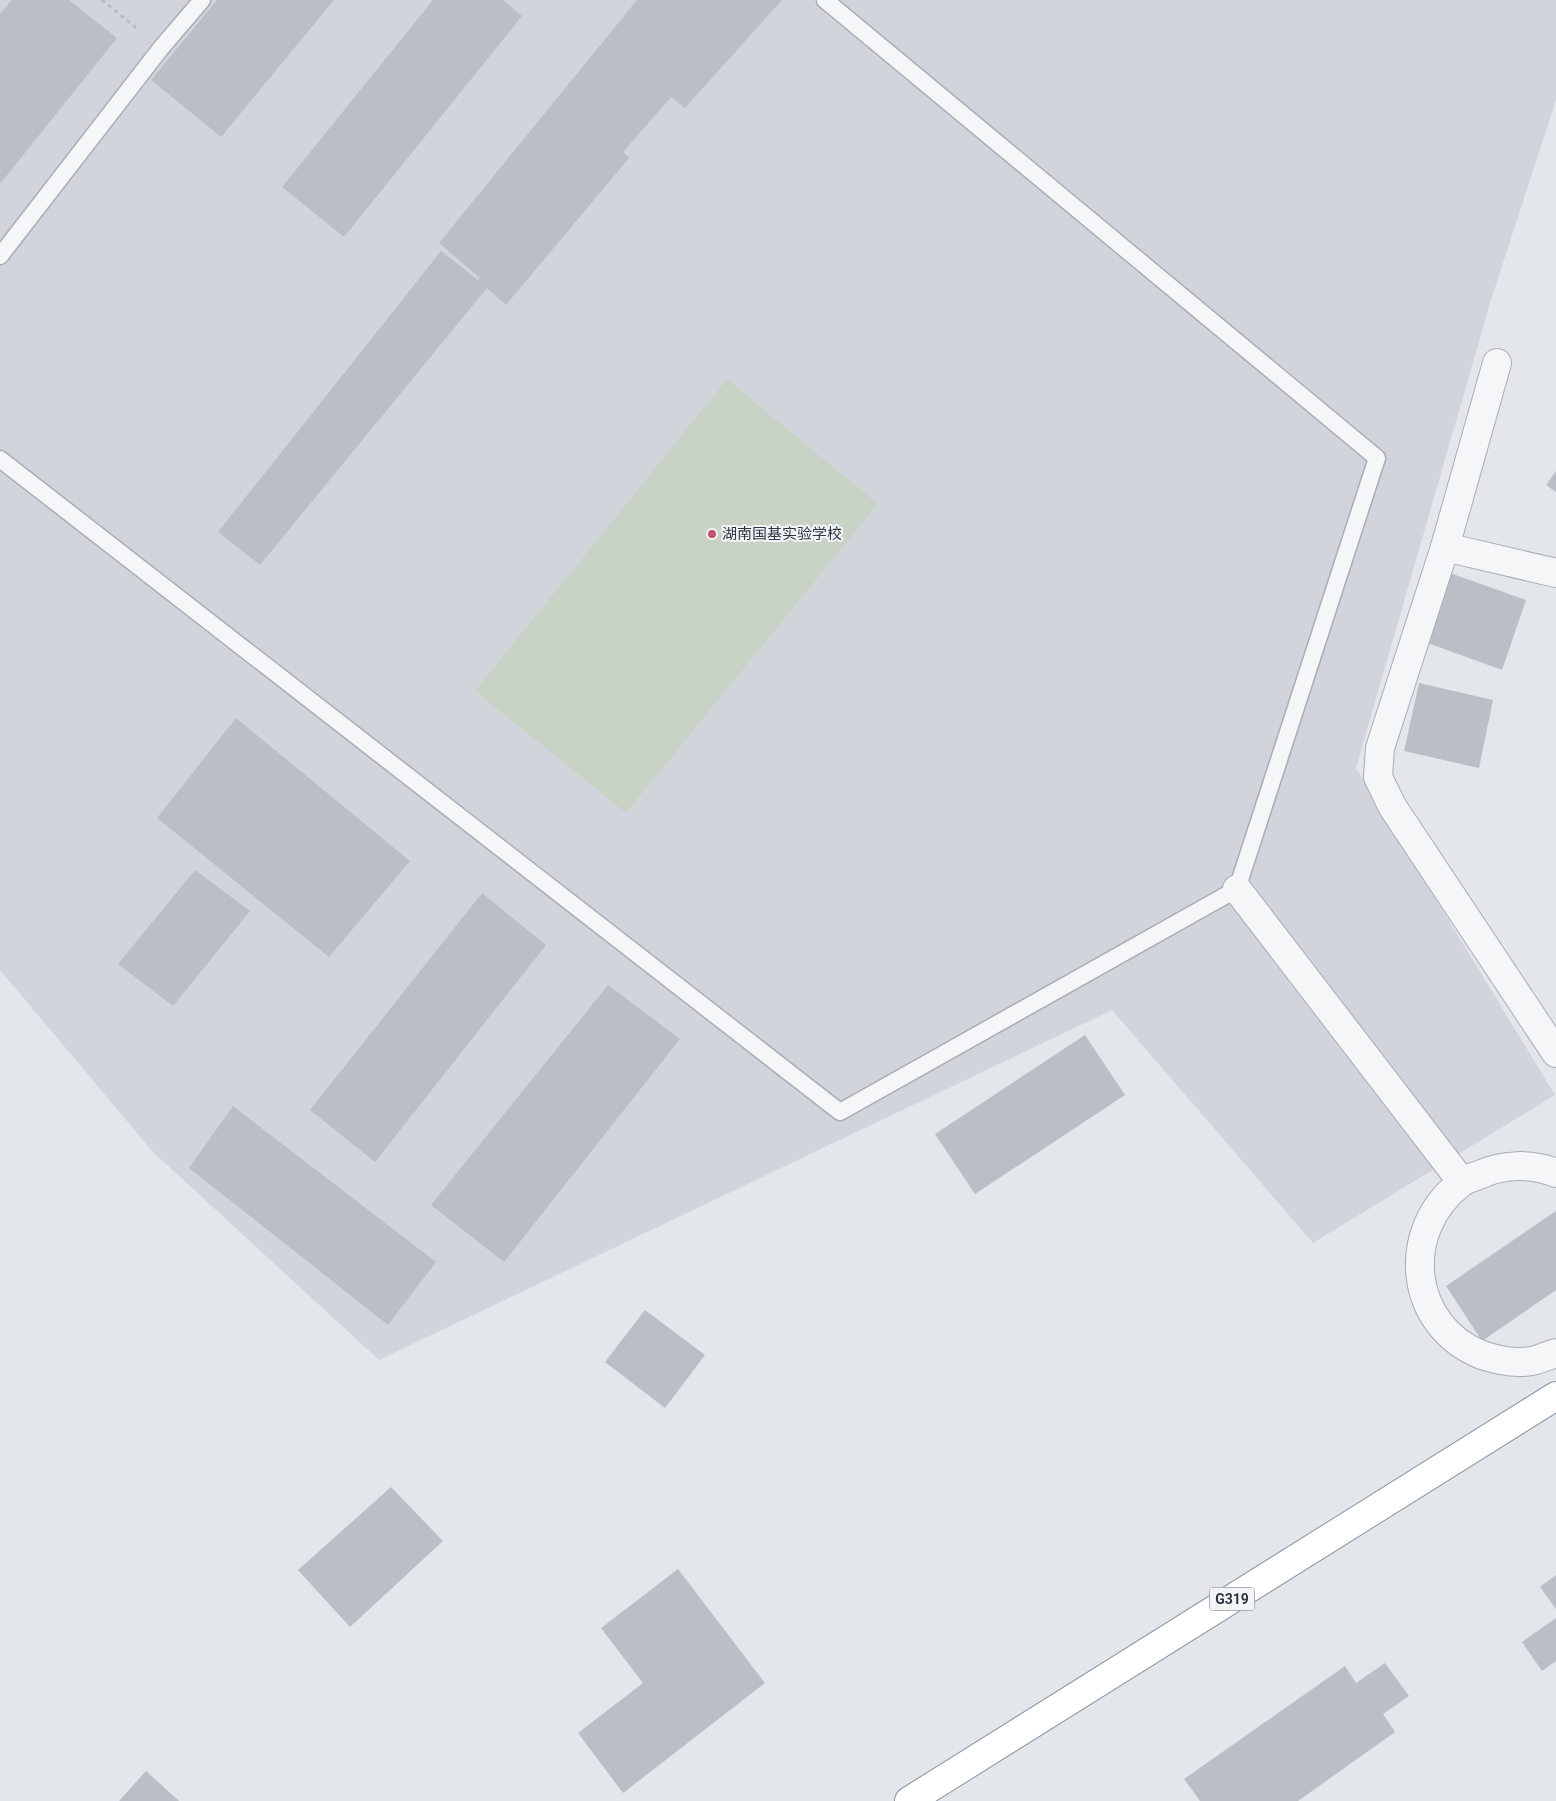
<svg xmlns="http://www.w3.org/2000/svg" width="1556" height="1801" font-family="Roboto,'Noto Sans SC',sans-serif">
	<rect width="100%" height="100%" fill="#e3e6ea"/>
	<polygon fill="#d1d5db" points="0,0 1556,0 1556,100 1491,300 1356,768 1555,1095 1313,1243 1112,1010 379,1360 153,1152 0,970"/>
	<polygon fill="#c9d3c5" points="727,379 878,504 626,813 475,691"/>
	<g fill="#babfc6">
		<polygon points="12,0 69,0 117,38 0,184 0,14"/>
		<polygon points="217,0 334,0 221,137 151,80"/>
		<polygon points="433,0 503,0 522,16 344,237 282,187"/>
		<polygon points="637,0 782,0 685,108 671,97 623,152 629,158 506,305 487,288 260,565 218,532 441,251 478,280 480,278 439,243"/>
		<polygon points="1556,471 1556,492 1546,485"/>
		<polygon points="1450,573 1526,600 1502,670 1425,642"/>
		<polygon points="1419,683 1493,700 1479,768 1404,751"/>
		<polygon points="236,718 410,861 329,957 157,818"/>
		<polygon points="195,870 250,911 173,1006 118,964"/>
		<polygon points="482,893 546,945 375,1162 310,1110"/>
		<polygon points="608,985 680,1039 504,1262 431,1205"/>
		<polygon points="1085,1035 1125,1095 975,1194 935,1134"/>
		<polygon points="233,1106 436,1262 388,1325 189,1168"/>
		<polygon points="1556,1211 1556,1290 1482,1341 1446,1286"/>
		<polygon points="645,1310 705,1355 665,1408 605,1362"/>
		<polygon points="391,1487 443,1541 350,1627 298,1570"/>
		<polygon points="678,1569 765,1683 623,1793 578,1733 643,1683 601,1628"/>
		<polygon points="1556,1575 1556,1609 1540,1587"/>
		<polygon points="1556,1618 1556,1661 1542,1671 1522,1642"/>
		<polygon points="1385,1663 1409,1696 1383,1714 1395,1732 1298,1801 1200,1801 1184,1779 1345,1666 1356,1683"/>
		<polygon points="146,1771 179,1801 119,1801"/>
	</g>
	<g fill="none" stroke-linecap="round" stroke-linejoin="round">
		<g stroke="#a8adb4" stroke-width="19">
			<g id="service">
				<polyline points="0,256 161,48 202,0"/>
				<polyline points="0,459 840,1112 1237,889 1377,458 825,0"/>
			</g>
		</g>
		<g stroke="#a8adb4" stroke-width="30">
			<g id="minor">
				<polyline points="1497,363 1445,547 1380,748 1378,777 1392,806 1556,1053"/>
				<polyline points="1445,547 1556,573"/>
			</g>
		</g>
		<g stroke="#a8adb4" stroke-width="30">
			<g id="tertiary">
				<polyline points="1237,889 1462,1182"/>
				<path d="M1556 1173C1532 1163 1502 1164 1479 1175 1473 1177 1466 1179 1461 1183 1399 1230 1408 1326 1482 1355 1497 1360 1515 1364 1531 1361 1539 1360 1548 1355 1556 1353"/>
			</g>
		</g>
		<g stroke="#8b949f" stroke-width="30">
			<polyline id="trunk" points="909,1801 1556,1396"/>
		</g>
		<polyline stroke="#b9bcc1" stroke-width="3" stroke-dasharray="4 4" stroke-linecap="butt" points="102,0 139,30"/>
		<use href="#service" stroke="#f5f6f8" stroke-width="16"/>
		<use href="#minor" stroke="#f5f6f8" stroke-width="28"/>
		<use href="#tertiary" stroke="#f5f6f8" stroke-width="28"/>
		<use href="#trunk" stroke="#fff" stroke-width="28"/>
	</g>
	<circle fill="#c2546b" stroke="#f2f4f7" stroke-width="2" cx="712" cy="534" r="5"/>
	<g text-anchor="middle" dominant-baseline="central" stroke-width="4" stroke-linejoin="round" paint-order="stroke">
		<rect fill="#f2f4f7" stroke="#676e77" stroke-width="1" x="1209.5" y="1587.5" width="45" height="23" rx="4"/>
		<g font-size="14" font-weight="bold" fill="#2c3540">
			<text x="1232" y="1599">G319</text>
		</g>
		<g font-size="15" fill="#2c3540" stroke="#f2f4f7" text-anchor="start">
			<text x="722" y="534">湖南国基实验学校</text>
		</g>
	</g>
</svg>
